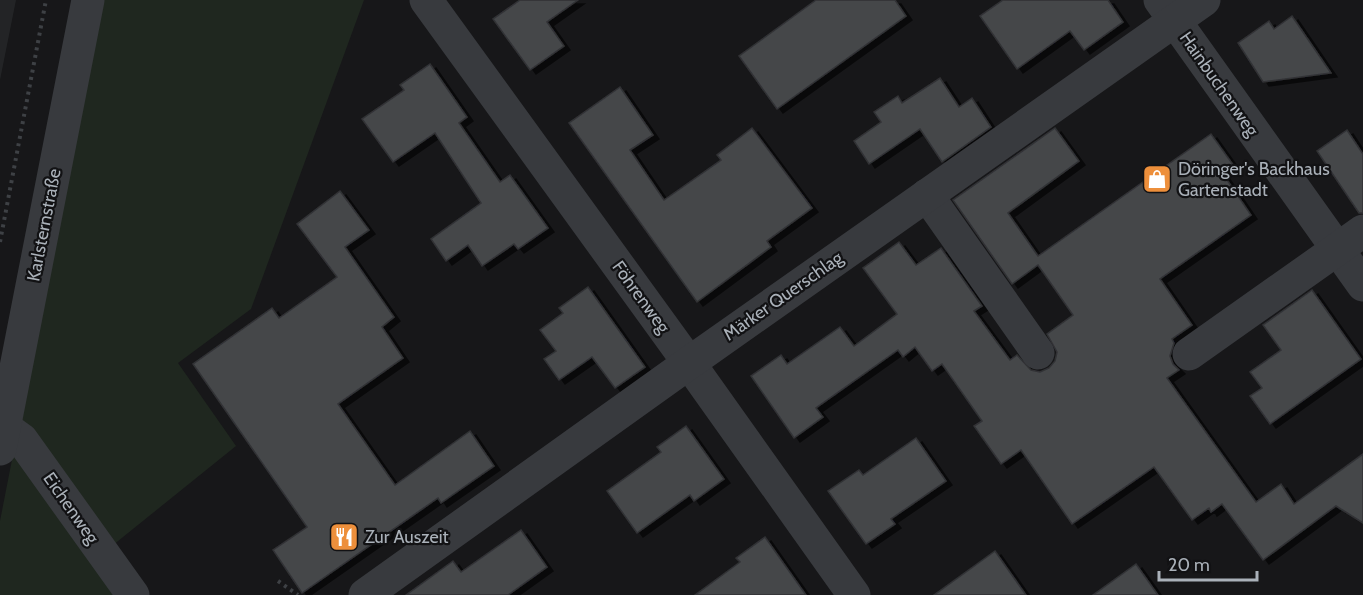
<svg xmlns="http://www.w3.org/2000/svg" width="1363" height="595" font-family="Cabin,sans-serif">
	<defs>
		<filter id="shadow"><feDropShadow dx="6" dy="4" stdDeviation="0" flood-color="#0009"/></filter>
	</defs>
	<rect width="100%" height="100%" fill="#171719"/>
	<polygon fill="#232426" points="0,0 16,0 0,80"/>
	<polygon fill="#1f271f" points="102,0 364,0 251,309 178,363 236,446 92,562 115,595 0,595 0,521"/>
	<g fill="#444649" stroke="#313235" stroke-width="1.5" filter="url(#shadow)">
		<polygon points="520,0 578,0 547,22 564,46 530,70 493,19"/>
		<polygon points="816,0 895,0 906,16 777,109 739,56"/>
		<polygon points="1003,0 1108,0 1123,22 1084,50 1070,31 1017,69 980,16"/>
		<polygon points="1292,16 1331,73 1263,82 1238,43 1269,21 1274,29"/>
		<polygon points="430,64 467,117 459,123 500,182 510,175 548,228 518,249 514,244 482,266 468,245 446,261 431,239 481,203 435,133 393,162 362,119 404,90 400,85"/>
		<polygon points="940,78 959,107 972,98 991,127 942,162 920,129 869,164 854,141 881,122 874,112 898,96 902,103"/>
		<polygon points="620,87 653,135 630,150 664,200 721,160 717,155 752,128 812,208 767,241 771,247 697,302 569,123"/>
		<polygon points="1055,128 1079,161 1008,213 1038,256 1211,134 1234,166 1223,174 1251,215 1160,279 1192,325 1172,339 1174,343 1170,356 1173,364 1179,370 1167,378 1256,502 1281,484 1294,504 1363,454 1363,523 1336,506 1263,560 1222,504 1211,512 1209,508 1192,520 1154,467 1072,524 1021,450 1001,464 974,426 982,421 942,364 932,371 915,347 903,357 898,350 816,408 823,417 794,438 751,376 781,355 787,364 840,327 854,346 897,314 863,268 899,242 916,265 941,248 982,306 974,311 1010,360 1017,355 1031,370 1040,372 1049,368 1055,361 1057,352 1047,334 1073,315 1038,265 1012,284 953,200"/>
		<polygon points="1347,130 1363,154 1363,213 1359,213 1317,151"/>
		<polygon points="340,191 369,230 345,247 394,317 382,327 403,358 338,404 395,485 470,431 494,466 441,503 438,498 302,593 273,550 307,527 193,364 272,308 279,318 337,277 297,224"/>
		<polygon points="588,287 645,367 615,388 592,357 559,380 544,359 556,351 540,330 563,313 559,308"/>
		<polygon points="1312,290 1361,359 1270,424 1250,396 1262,388 1250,372 1281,350 1263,325"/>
		<polygon points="686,426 724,479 694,501 690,495 637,533 607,491 661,452 657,447"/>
		<polygon points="916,438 946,481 891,519 895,524 866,544 828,491 859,470 863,475"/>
		<polygon points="521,530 547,567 508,595 406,595 453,561 461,572"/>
		<polygon points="765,537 806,595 695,595 740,562 736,558"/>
		<polygon points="995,551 1026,595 934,595"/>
		<polygon points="1136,564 1158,595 1093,595"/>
	</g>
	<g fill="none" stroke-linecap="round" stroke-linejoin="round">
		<g stroke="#3e4145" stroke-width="4" stroke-dasharray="3 4.5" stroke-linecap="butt">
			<polyline points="0,242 46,0"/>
			<polyline points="278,581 298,595"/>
		</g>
		<g stroke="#383a3e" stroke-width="33">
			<polyline points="426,0 689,363 854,595"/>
			<polyline points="1160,0 1363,285"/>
			<polyline points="927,195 1038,353"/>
			<polyline points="1189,354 1363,231"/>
			<polyline points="4,427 22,440 133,595"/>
			<polyline points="0,449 88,0"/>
			<polyline points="365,595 689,363 1204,0"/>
		</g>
	</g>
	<defs>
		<g id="shop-square" transform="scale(1.5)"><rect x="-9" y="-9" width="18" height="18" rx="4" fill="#ed8f3b" stroke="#121214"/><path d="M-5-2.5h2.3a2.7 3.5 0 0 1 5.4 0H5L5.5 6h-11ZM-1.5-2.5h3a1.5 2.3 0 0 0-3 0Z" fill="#fff"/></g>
		<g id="restaurant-square" transform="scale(1.5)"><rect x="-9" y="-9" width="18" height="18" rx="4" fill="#ed8f3b" stroke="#121214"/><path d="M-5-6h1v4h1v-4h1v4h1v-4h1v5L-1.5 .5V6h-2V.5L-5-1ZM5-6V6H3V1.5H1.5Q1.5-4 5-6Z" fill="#fff"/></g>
	</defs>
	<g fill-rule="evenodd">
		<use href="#shop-square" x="1157" y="179"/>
		<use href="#restaurant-square" x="344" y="537"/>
	</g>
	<g text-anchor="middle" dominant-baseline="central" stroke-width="4.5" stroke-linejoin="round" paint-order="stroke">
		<g font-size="18" fill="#aab1b9" stroke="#121214">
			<text transform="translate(1219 84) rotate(55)">Hainbuchenweg</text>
			<text transform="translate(44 225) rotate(-79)">Karlsternstraße</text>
			<text transform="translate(783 296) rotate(-35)">Märker Querschlag</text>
			<text transform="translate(641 297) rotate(54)">Föhrenweg</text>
			<text transform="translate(71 508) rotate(55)">Eichenweg</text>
		</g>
		<g font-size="18" fill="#aab1b9" stroke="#121214" text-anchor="start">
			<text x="1178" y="169">Döringer's Backhaus<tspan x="1178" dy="21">Gartenstadt</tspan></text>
			<text x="365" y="537">Zur Auszeit</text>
		</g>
	</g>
	<path d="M1159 571v9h98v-9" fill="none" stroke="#aab1b9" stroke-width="3"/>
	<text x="1168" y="571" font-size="18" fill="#aab1b9" stroke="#121214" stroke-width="4.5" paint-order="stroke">20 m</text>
</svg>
